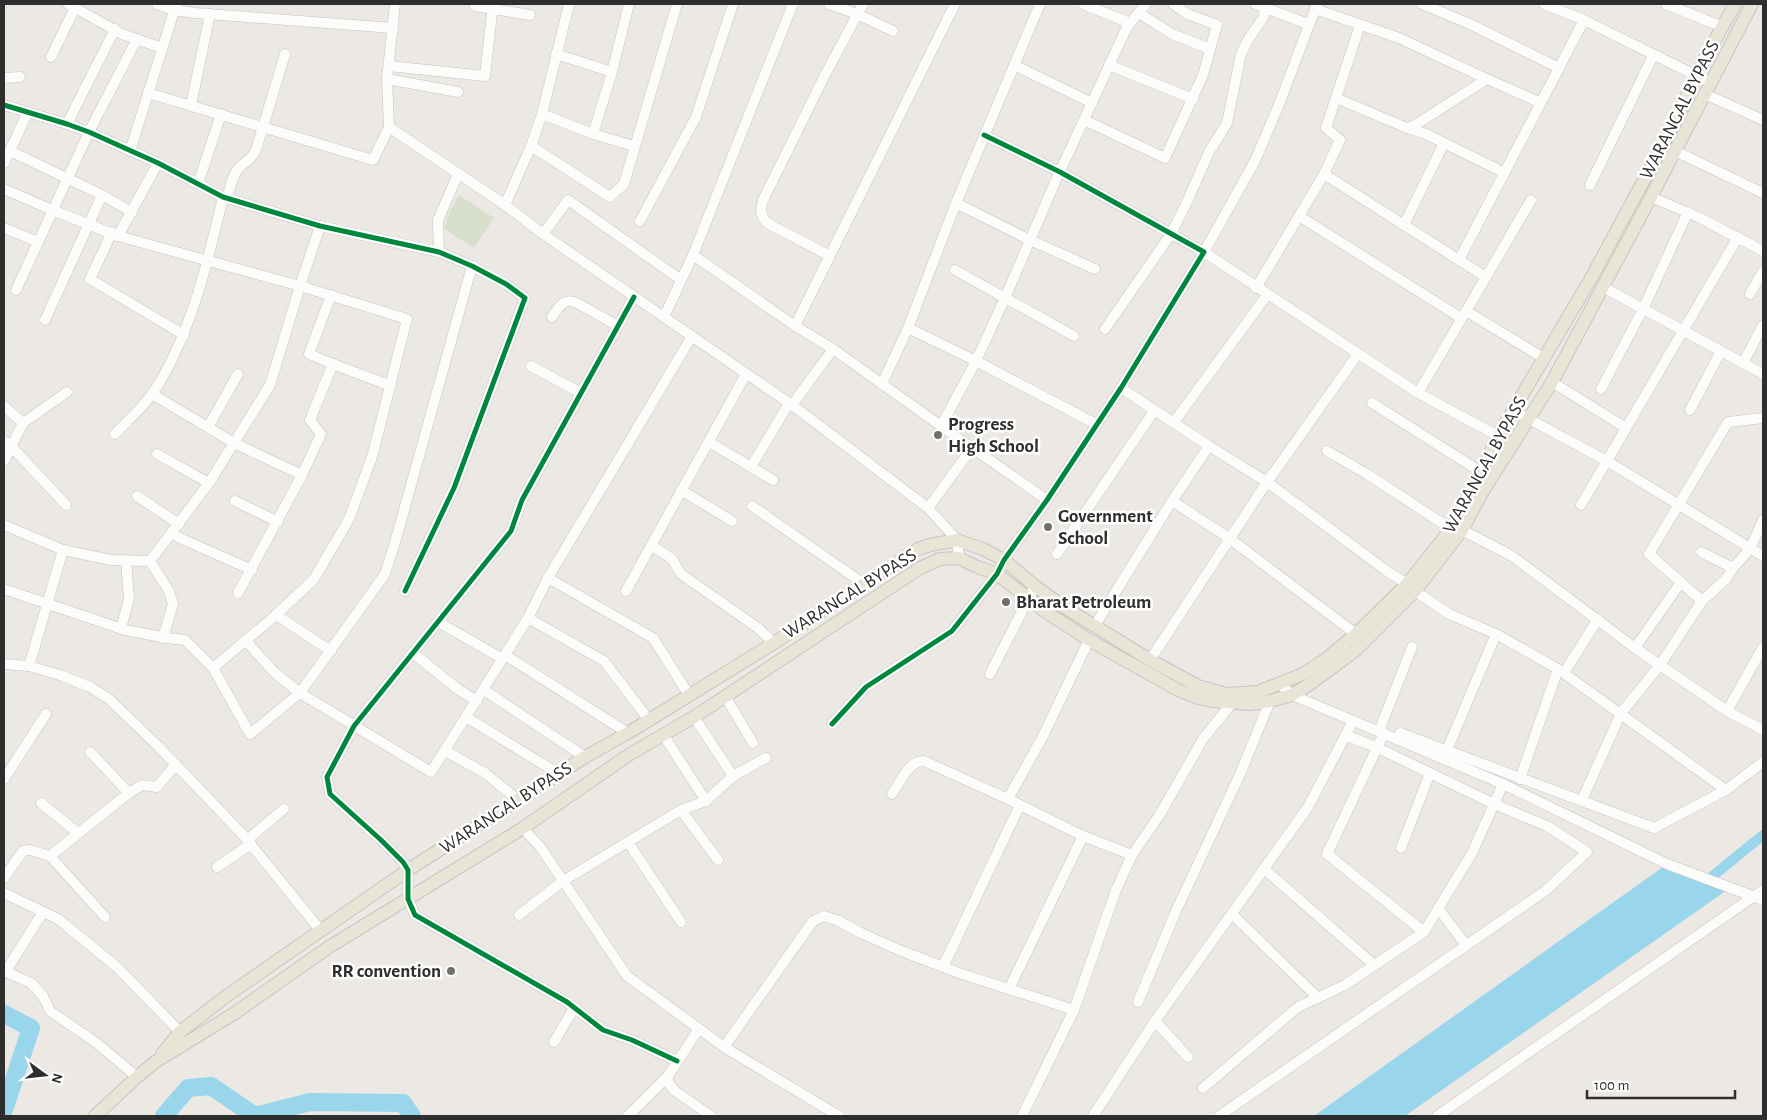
<svg xmlns="http://www.w3.org/2000/svg" width="1767" height="1120" font-family="'Alegreya Sans',sans-serif">
	<rect width="100%" height="100%" fill="#ece8e4"/>
	<polygon fill="#d8e0cc" points="459,195 494,218 474,248 444,229 450,211"/>
	<polygon fill="#99d6ec" points="1667,864 1727,890 1405,1116 1314,1116"/>
	<g fill="none" stroke-linecap="round" stroke-linejoin="round">
		<polyline stroke="#99d6ec" stroke-width="10" points="1704,883 1763,835"/>
		<g stroke="#99d6ec" stroke-width="18">
			<polyline points="4,1014 31,1028 4,1110"/>
			<polyline points="164,1116 188,1088 211,1086 255,1116 310,1102 403,1103 412,1116"/>
		</g>
		<g stroke="#c5c4c5" stroke-width="11">
			<g id="minor">
				<polyline points="68,4 122,34 162,48"/>
				<polyline points="157,4 174,10 195,13 393,28"/>
				<polyline points="395,4 387,79 389,127 505,205 543,234 792,405 928,508 957,540 959,558"/>
				<polyline points="475,4 475,6 530,15"/>
				<polyline points="829,4 857,14 893,31"/>
				<polyline points="1040,4 956,203 1030,240 1095,269"/>
				<polyline points="1083,4 1130,23"/>
				<polyline points="1255,4 1308,24"/>
				<polyline points="1317,4 1280,102 1255,161 1204,252 1418,393"/>
				<polyline points="1422,4 1470,24 1559,68"/>
				<polyline points="1666,4 1723,27"/>
				<polyline points="1315,9 1399,38 1487,79"/>
				<polyline points="1139,13 1172,34 1210,49"/>
				<polyline points="1584,20 1711,83"/>
				<polyline points="556,54 612,72"/>
				<polyline points="51,57 75,8"/>
				<polyline points="1014,65 1092,103"/>
				<polyline points="1109,65 1193,99"/>
				<polyline points="389,66 485,76 493,4"/>
				<polyline points="4,78 20,77"/>
				<polyline points="387,79 458,92"/>
				<polyline points="148,93 373,160 389,127"/>
				<polyline points="1705,94 1763,120"/>
				<polyline points="1336,98 1407,128 1415,125 1487,79 1541,103"/>
				<polyline points="4,105 67,124 89,132 158,163 223,197 320,226 439,252 472,266 506,284 525,298 454,488 405,591"/>
				<polyline points="191,105 210,14"/>
				<polyline points="542,114 593,134 634,146"/>
				<polyline points="1084,120 1165,158 1203,75 1217,25 1187,14 1173,4"/>
				<polyline points="67,124 115,29"/>
				<polyline points="1407,128 1426,134 1505,173"/>
				<polyline points="593,134 612,72 629,4"/>
				<polyline points="531,146 610,197 624,184 677,4"/>
				<polyline points="10,151 102,195 45,320"/>
				<polyline points="130,151 176,5"/>
				<polyline points="1675,151 1763,193"/>
				<polyline points="4,163 28,112"/>
				<polyline points="1324,174 1459,260"/>
				<polyline points="198,184 221,114"/>
				<polyline points="1590,185 1653,56"/>
				<polyline points="4,189 52,210 118,236 300,286 407,319 372,457 349,519 314,579 276,615 213,668"/>
				<polyline points="102,195 132,212"/>
				<polyline points="1651,197 1698,217 1763,251"/>
				<path d="M227 199C230 189 232 175 239 168 246 160 251 161 256 150L285 54"/>
				<polyline points="505,205 531,146 542,114 569,4"/>
				<polyline points="1299,216 1461,318"/>
				<polyline points="640,221 696,117 733,4"/>
				<polyline points="1404,225 1444,143"/>
				<polyline points="4,228 38,242"/>
				<polyline points="112,232 90,279 184,335"/>
				<polyline points="543,234 568,200 681,280"/>
				<polyline points="118,236 158,163"/>
				<polyline points="439,252 438,220 458,174"/>
				<polyline points="693,255 795,326 833,349 941,426"/>
				<path d="M830 256 767 223C760 215 760 210 763 200L825 75 863 4"/>
				<polyline points="955,270 1074,336"/>
				<polyline points="1486,277 1531,200"/>
				<polyline points="1603,287 1763,374"/>
				<polyline points="1256,288 1324,174 1340,140 1326,128 1360,25"/>
				<polyline points="16,290 89,132 137,39"/>
				<polyline points="1750,294 1763,271"/>
				<polyline points="634,297 522,500 511,531 354,726 327,777 330,794 381,840 403,862 408,870 408,899 415,915 567,1002 603,1030 632,1040 677,1061"/>
				<polyline points="1466,311 1545,359"/>
				<path d="M552 317C559 307 564 297 577 303L618 326"/>
				<polyline points="664,317 693,255 793,4"/>
				<polyline points="795,326 955,4"/>
				<polyline points="908,328 976,361 1096,424"/>
				<polyline points="1105,329 1171,234 1187,202 1209,152 1227,123 1241,54 1248,40 1263,18 1266,8"/>
				<polyline points="1743,363 1763,325"/>
				<polyline points="333,364 391,386"/>
				<polyline points="531,366 581,393"/>
				<polyline points="1552,382 1626,428"/>
				<polyline points="882,384 908,328 956,203"/>
				<polyline points="1601,389 1643,309 1688,212"/>
				<polyline points="152,394 234,443 302,475"/>
				<polyline points="1372,403 1481,472"/>
				<polyline points="792,405 833,349"/>
				<polyline points="4,406 23,423"/>
				<polyline points="1690,410 1721,351"/>
				<polyline points="1514,411 1607,461 1763,556"/>
				<polyline points="1174,422 1267,295"/>
				<polyline points="208,427 238,374"/>
				<path d="M115 434C130 418 149 402 160 382 193 325 208 261 223 197"/>
				<polyline points="1498,436 1418,393 1486,277 1459,260 1584,20 1544,4"/>
				<polyline points="4,441 11,446 66,505"/>
				<polyline points="709,442 773,480"/>
				<polyline points="1209,446 1267,482 1384,569 1407,584"/>
				<polyline points="1327,451 1367,474 1451,529"/>
				<polyline points="157,454 209,483"/>
				<polyline points="4,461 23,423 67,392"/>
				<polyline points="751,467 789,403"/>
				<polyline points="681,490 732,521"/>
				<polyline points="137,496 179,524"/>
				<polyline points="1047,500 941,426 976,361 1005,298 1056,180 1127,27 1146,4"/>
				<polyline points="235,501 278,522"/>
				<polyline points="1172,501 1229,538 1356,634"/>
				<polyline points="1581,505 1738,237"/>
				<polyline points="752,506 864,584"/>
				<polyline points="928,508 972,448"/>
				<polyline points="4,525 63,550 111,560 150,561 209,483 270,385 300,286 320,226"/>
				<polyline points="1462,530 1512,556 1635,648 1727,711 1763,730"/>
				<polyline points="171,534 252,570"/>
				<polyline points="651,545 672,559 681,574 758,628 774,643"/>
				<polyline points="1701,552 1733,568 1750,549 1763,520"/>
				<polyline points="1057,554 1154,411"/>
				<polyline points="150,561 169,591 173,604 163,638"/>
				<polyline points="548,578 653,638 689,695"/>
				<polyline points="4,589 125,630 167,638 185,640 213,668 250,734 300,693 385,574 396,539 472,266"/>
				<polyline points="626,591 746,374"/>
				<polyline points="1415,591 1449,614 1496,634 1558,669 1726,790"/>
				<polyline points="238,593 302,475 321,434 310,420 333,364 309,354 331,295"/>
				<polyline points="1702,601 1649,554 1728,422 1763,418"/>
				<polyline points="276,615 331,651"/>
				<polyline points="528,618 604,661 649,720"/>
				<polyline points="438,622 503,659"/>
				<polyline points="1095,625 1172,501 1209,446 1121,388"/>
				<polyline points="121,628 129,599 126,560"/>
				<polyline points="1089,640 1042,738 1008,799 1083,836 1132,855"/>
				<polyline points="246,641 275,673 300,693 431,772 528,618 548,578 692,336"/>
				<polyline points="1635,648 1681,582"/>
				<polyline points="413,653 459,690 477,701"/>
				<polyline points="505,655 628,733"/>
				<polyline points="1150,660 1267,482 1358,354"/>
				<polyline points="4,664 29,666 60,675 90,687 109,699 159,747 244,836 321,931"/>
				<polyline points="29,666 63,550"/>
				<polyline points="1564,673 1598,619"/>
				<polyline points="990,674 1035,586"/>
				<polyline points="1280,684 1292,695 1503,784 1667,864 1763,900"/>
				<polyline points="484,690 585,757"/>
				<polyline points="725,696 753,743"/>
				<polyline points="1727,711 1763,647"/>
				<polyline points="466,717 559,774"/>
				<polyline points="694,717 733,776"/>
				<polyline points="832,724 866,687 952,631 997,574 1004,560 1047,500 1121,388 1204,252 1060,172 984,135"/>
				<polyline points="1381,726 1412,647"/>
				<polyline points="1384,733 1327,854 1424,932"/>
				<polyline points="1400,733 1654,828 1726,790 1763,762"/>
				<polyline points="664,736 706,801"/>
				<polyline points="1447,750 1496,634"/>
				<polyline points="445,751 485,773 518,800"/>
				<polyline points="4,779 46,714"/>
				<polyline points="1520,779 1558,669"/>
				<polyline points="129,793 142,785 157,787 176,764"/>
				<path d="M892 794C899 784 909 760 924 761L1008 799"/>
				<polyline points="1582,800 1621,713 1660,665 1702,601 1726,579 1733,568"/>
				<polyline points="41,803 78,833"/>
				<polyline points="681,810 706,801 733,776 766,758"/>
				<polyline points="523,828 541,848 627,976 724,1047 839,1116"/>
				<polyline points="247,840 284,809"/>
				<polyline points="628,842 681,922"/>
				<polyline points="1401,848 1430,773"/>
				<polyline points="50,856 105,917"/>
				<polyline points="217,867 251,844"/>
				<polyline points="1264,869 1373,964"/>
				<polyline points="4,878 23,851 30,850 50,856 129,793 90,752"/>
				<polyline points="4,893 58,919 117,967 180,1032"/>
				<polyline points="1438,908 1466,945"/>
				<polyline points="1232,914 1318,998"/>
				<polyline points="519,915 563,881 681,810 718,860"/>
				<polyline points="943,967 1020,805"/>
				<polyline points="4,971 31,983 43,996 50,1011 98,1044 137,1077"/>
				<polyline points="6,971 43,912"/>
				<polyline points="1009,989 1083,836"/>
				<polyline points="1138,1002 1176,911 1241,772 1270,701"/>
				<polyline points="1155,1021 1188,1057"/>
				<polyline points="698,1030 668,1076 668,1083 675,1091 711,1116"/>
				<polyline points="554,1042 574,1008"/>
				<polyline points="724,1047 813,921 824,916 839,921 859,932 899,950 959,973 1074,1010"/>
				<polyline points="1203,1088 1298,1007 1345,985 1424,932 1472,853 1503,784"/>
				<polyline points="628,1116 668,1076"/>
				<polyline points="1022,1116 1074,1010 1116,890 1132,855 1159,816 1203,739 1232,703"/>
				<polyline points="1093,1116 1155,1021 1308,807 1353,721"/>
				<polyline points="1219,1116 1545,891 1587,852 1547,826 1494,804 1378,748 1345,735"/>
				<polyline points="1437,1116 1763,890"/>
			</g>
		</g>
		<g stroke="#c6c5c4" stroke-width="14">
			<g id="major">
				<polyline points="162,1054 180,1032 225,997 408,870 585,757 628,733 774,643 918,549 930,545 957,540 983,549 1004,560 1035,586 1064,607 1150,660 1198,686 1226,694 1258,692 1303,674 1326,659 1356,634 1407,584 1451,529 1481,472 1498,436 1590,280 1665,141 1704,60 1735,4"/>
				<polyline points="95,1116 137,1077 155,1062 235,1013 329,947 523,828 630,754 694,717 920,568 940,559 959,558 975,566 997,574 1046,612 1089,640 1178,690 1198,698 1212,701 1250,704 1270,701 1292,695 1310,684 1356,650 1415,591 1462,530 1483,491 1552,382 1651,197 1752,4"/>
			</g>
		</g>
		<use href="#minor" stroke="#fcfcfb" stroke-width="10"/>
		<use href="#major" stroke="#e8e4d6" stroke-width="12"/>
		<g stroke="#fff" stroke-width="8">
			<g id="cycleway">
				<polyline points="4,105 67,124 89,132 158,163 223,197 320,226 439,252 472,266 506,284 525,298 454,488 405,591"/>
				<polyline points="634,297 522,500 511,531 354,726 327,777 330,794 381,840 403,862 408,870 408,899 415,915 567,1002 603,1030 632,1040 677,1061"/>
				<polyline points="832,724 866,687 952,631 997,574 1004,560 1047,500 1121,388 1204,252 1060,172 984,135"/>
			</g>
		</g>
		<use href="#cycleway" stroke="#00873e" stroke-width="5"/>
	</g>
	<g fill="#706f6e" stroke="#fff" stroke-width="2">
		<circle cx="938" cy="435" r="5"/>
		<circle cx="1048" cy="527" r="5"/>
		<circle cx="1006" cy="602" r="5"/>
		<circle cx="451" cy="971" r="5"/>
	</g>
	<g text-anchor="middle" dominant-baseline="central" stroke-width="5" stroke-linejoin="round" paint-order="stroke">
		<g font-size="19" fill="#2e2e2e" stroke="#fff">
			<text transform="translate(1680 110) rotate(-63)">WARANGAL BYPASS</text>
			<text transform="translate(1485 465) rotate(-61)">WARANGAL BYPASS</text>
			<text transform="translate(850 594) rotate(-32)">WARANGAL BYPASS</text>
			<text transform="translate(506 808) rotate(-33)">WARANGAL BYPASS</text>
		</g>
		<g font-size="19" font-weight="bold" fill="#2e2e2e" stroke="#fff" text-anchor="start">
			<text x="948" y="424">Progress<tspan x="948" dy="22">High School</tspan></text>
			<text x="1058" y="516">Government<tspan x="1058" dy="22">School</tspan></text>
			<text x="1016" y="602">Bharat Petroleum</text>
			<text x="441" y="971" text-anchor="end">RR convention</text>
		</g>
	</g>
	<rect width="1767" height="1120" fill="none" stroke="#2e2e2e" stroke-width="10"/>
	<g transform="translate(45 1075) rotate(105)" stroke="#ffffff" stroke-width="4" paint-order="stroke">
	<path d="M0-4L9 19L0 12L-9 19Z" fill="#2e2e2e"/>
	<text y="-8" font-size="14" font-weight="bold" text-anchor="middle" fill="#2e2e2e">N</text>
	</g>
	<path d="M1587 1090v8h148v-8" fill="none" stroke="#2e2e2e" stroke-width="2.5"/>
	<text x="1594" y="1090" font-size="15" fill="#2e2e2e" stroke="#ffffff" stroke-width="4" paint-order="stroke">100 m</text>
</svg>
